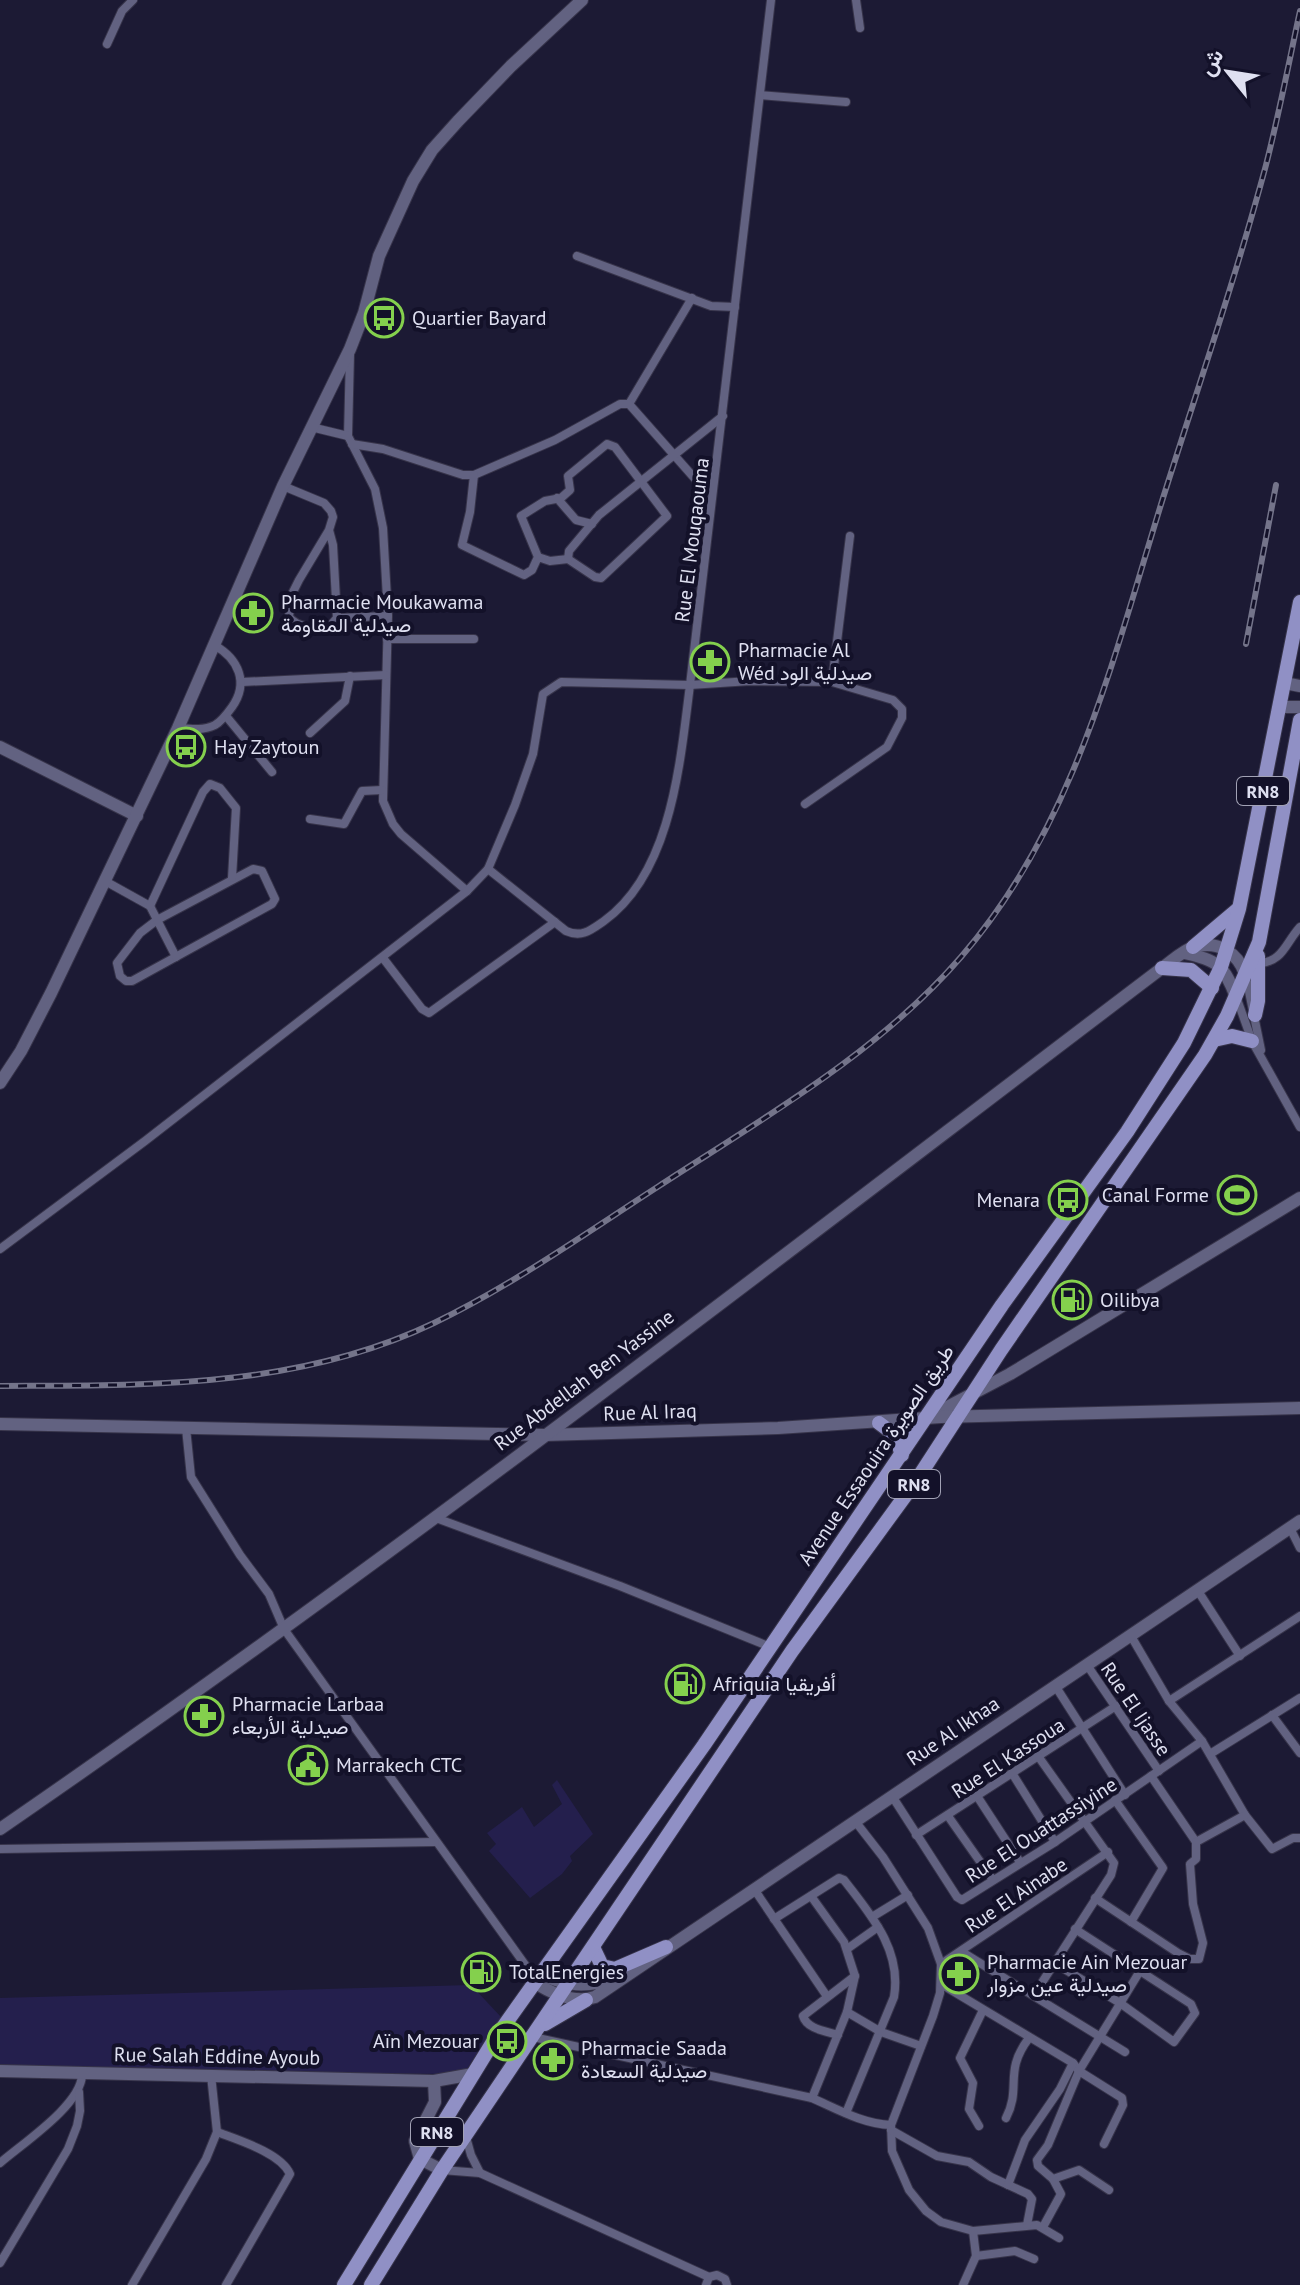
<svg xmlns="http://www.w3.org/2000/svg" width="1300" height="2285" font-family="'PT Sans',Vazirmatn,sans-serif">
	<rect width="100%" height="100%" fill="#1c1a34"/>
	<g fill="#241f4d">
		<polygon points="557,1780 593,1834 570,1856 572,1861 562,1874 530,1898 489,1851 496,1844 487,1833 522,1807 534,1827 562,1804 552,1785"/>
		<polygon points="471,1985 501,2017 467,2069 454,2074 0,2070 0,1998"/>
	</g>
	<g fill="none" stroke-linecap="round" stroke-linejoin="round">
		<g stroke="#37344a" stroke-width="10">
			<g id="street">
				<polyline points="856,0 860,28"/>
				<polyline points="107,44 122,11 133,0"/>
				<polyline points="760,95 846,102"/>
				<polyline points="577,256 711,306 735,307"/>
				<polyline points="350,354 348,436 375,489 383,528 388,616 383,801 393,824 401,834 467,891"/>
				<polyline points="629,404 692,298"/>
				<polyline points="311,427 348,436"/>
				<polyline points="352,444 383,449 463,475 474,475 555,440 620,404 629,404 697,481"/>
				<polyline points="474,475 470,512 462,545 524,575 532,570 538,557 521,516 545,501 561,498 570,490 568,476 607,444 615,447 667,516 601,578 595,577 568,559 550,561 538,557"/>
				<path d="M283 486 324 503 331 511 333 517 329 530 333 545 337 618 330 626C315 627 299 629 289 617L291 596 299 580 329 530"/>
				<polyline points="557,498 576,520 592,524"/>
				<polyline points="568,559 569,551 599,515 723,416"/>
				<polyline points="337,618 388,616"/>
				<polyline points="387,639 474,639"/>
				<polyline points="242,682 386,675"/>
				<polyline points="226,716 272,772"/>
				<path d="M178 728C190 729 203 731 215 725 222 721 227 714 232 707 249 683 239 659 214 645"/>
				<polyline points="310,733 345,701 350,676"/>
				<polyline points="805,804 887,747 902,718 902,709 893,700 832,682"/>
				<polyline points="310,819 344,824 362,791 382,790"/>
				<polygon points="253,869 262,871 275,899 272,904 132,981 126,981 120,976 117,963 140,933 157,920"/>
				<path d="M488 869 566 931C582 938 591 930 604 921 672 872 680 762 690 685L771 0"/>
				<polyline points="105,881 150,906 176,957"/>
				<polyline points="150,906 203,792 210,784 220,788 236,808 232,878"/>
				<polyline points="383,958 422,1009 429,1013 555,922"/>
				<path d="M1257 964C1284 961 1284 945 1300 927"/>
				<polyline points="1246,977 1261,1050"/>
				<polyline points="1237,999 1252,1041 1300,1127"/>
				<polyline points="0,1249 145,1141 467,891 488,869 515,805 533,754 543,694 561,682 690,685 750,681 832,682 850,536"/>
				<polyline points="186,1428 191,1477 240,1555 269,1594 284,1629 531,1973 534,1982"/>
				<polyline points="436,1518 620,1586 768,1646"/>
				<polyline points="1290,1528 1300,1548"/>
				<polyline points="1198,1591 1240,1656"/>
				<polyline points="1131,1636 1169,1701 1202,1741 1245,1815 1272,1849 1293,1838 1300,1838"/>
				<polyline points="1087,1665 1159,1771"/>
				<polyline points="1056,1687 1125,1795"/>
				<polyline points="1169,1701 1300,1616"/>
				<polyline points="1272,1715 1300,1753"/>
				<polyline points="1210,1754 1300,1698"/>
				<polyline points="1012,1773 1055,1842"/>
				<polyline points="1151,1776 1196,1842"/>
				<polyline points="892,1796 957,1897 962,1900 1055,1842 1202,1741"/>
				<polyline points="977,1796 1020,1862"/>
				<polyline points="1115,1800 1163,1868 1131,1922"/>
				<polyline points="948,1816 993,1880"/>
				<polyline points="855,1821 883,1857 928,1928 941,1964 940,1993 933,2016 891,2125 892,2151 909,2190 926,2211 941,2222 973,2231 1037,2225 1059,2238"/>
				<polyline points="916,1835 1116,1706"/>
				<polyline points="1196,1842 1245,1815"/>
				<polyline points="0,1849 435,1842"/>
				<polyline points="754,1889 826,1995"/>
				<polyline points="811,1896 844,1942 855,1976 847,2012 812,2098"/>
				<polyline points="1095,1898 1178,1953 1190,1959 1199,1959 1203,1943 1193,1904 1190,1864 1196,1859 1196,1842"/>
				<polyline points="872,1917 908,1895"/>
				<path d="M774 1919 839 1878 844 1880C871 1915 902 1950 894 1997L846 2113"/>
				<polyline points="847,1949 878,1927"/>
				<polyline points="962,1952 1125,2052"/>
				<polyline points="1053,1962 1120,2003 1174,2042 1195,2013 1191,2004 1075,1929"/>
				<polyline points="941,1964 1108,1852"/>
				<polyline points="941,1984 1073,2063 1079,2071 1122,2098 1123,2105 1104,2144"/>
				<polyline points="1034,1995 1111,1875 1114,1863 1038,1756"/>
				<polyline points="847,2012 881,2032 921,2046"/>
				<path d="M838 2035C825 2031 807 2029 803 2016L855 1976"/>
				<path d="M533 2037 812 2098C837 2109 863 2124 891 2125"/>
				<path d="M1006 2118C1022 2087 1003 2072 1029 2038"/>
				<polyline points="979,2126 969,2109 973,2083 960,2058 983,2010"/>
				<polyline points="891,2130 937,2156 969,2162 991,2177 1028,2194 1032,2199 1027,2225"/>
				<path d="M217 2132C238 2140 281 2153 290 2174L226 2285"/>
				<polyline points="466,2137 471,2155 480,2173"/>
				<path d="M0 2163C23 2143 81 2105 82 2075"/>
				<polyline points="442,2170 480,2173 709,2277"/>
				<polyline points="1008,2185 1025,2140 1060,2089 1073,2063"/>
				<polyline points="1109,2190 1079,2170 1053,2179 1038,2166 1037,2160 1048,2145 1079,2071 1140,1971"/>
				<polyline points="1043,2227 1061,2194 1053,2179"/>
				<polyline points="976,2256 1015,2251 1034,2259"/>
				<polyline points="0,2263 68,2149 77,2126 80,2111 79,2092"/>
				<polyline points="132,2285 206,2159 217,2132 211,2075"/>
				<polyline points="706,2285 709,2277 717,2275 725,2279 727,2285"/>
				<polyline points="963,2285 976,2256 973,2231"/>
			</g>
		</g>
		<g stroke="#37344a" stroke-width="14">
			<g id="secondary">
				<polyline points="1285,683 1300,686"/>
				<polyline points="1280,707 1300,707"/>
				<polyline points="0,747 137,816"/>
				<path d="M1184 953C1217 960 1224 965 1236 997"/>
				<polyline points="0,1083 21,1051 51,993 178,728 283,486 350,349 364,313 379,256 413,181 432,150 458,121 511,66 582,0"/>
				<polyline points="932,1415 1010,1374 1300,1198"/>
				<polyline points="0,1424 544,1435 778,1428 941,1417 1300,1408"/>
				<path d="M0 1829C397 1556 778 1259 1162 968 1171 962 1183 950 1194 947 1218 940 1238 953 1245 974"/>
				<path d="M541 1974C566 1986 587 1988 614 1978"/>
				<path d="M534 1982C551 1993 574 2004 595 1997L1300 1521"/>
				<polyline points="0,2071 434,2081 473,2074"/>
				<polyline points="434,2081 435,2102 415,2141 420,2159 442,2170"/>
			</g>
		</g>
		<g stroke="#37344a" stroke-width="16">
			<g id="primary">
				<polyline points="1193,947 1238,909"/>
				<polyline points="1162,968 1191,970 1212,988"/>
				<polyline points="1255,1015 1258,1001 1258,956"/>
				<polyline points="1214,1040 1232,1036 1252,1041"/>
				<polyline points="879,1423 895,1435 902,1455"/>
				<polyline points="593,1947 602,1966 615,1969 666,1947"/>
				<polyline points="545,2024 586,2000"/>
				<polyline points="344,2285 496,2037 704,1745 1002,1305 1127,1132 1184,1043 1221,967 1239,909 1300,602"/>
				<polyline points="371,2285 442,2170 792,1651 916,1481 1001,1350 1205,1055 1227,1016 1259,942 1300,720"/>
			</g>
		</g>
		<use href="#street" stroke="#626281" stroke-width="8"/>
		<use href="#secondary" stroke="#626281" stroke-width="12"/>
		<use href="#primary" stroke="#9090c5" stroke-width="14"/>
		<g stroke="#74748a" stroke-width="6">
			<g id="rail">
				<polyline points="1246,644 1276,485"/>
				<path d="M0 1386C149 1385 296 1389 434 1323 513 1285 586 1233 659 1186 765 1117 878 1053 961 957 1074 827 1113 659 1163 498 1198 387 1236 277 1266 165 1279 114 1289 62 1300 11"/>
			</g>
		</g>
		<use href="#rail" stroke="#131129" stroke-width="3" stroke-dasharray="9" stroke-linecap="butt"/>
	</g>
	<defs>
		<g id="bus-ring" transform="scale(2)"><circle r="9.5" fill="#131129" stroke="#84d04d" stroke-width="1.5"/><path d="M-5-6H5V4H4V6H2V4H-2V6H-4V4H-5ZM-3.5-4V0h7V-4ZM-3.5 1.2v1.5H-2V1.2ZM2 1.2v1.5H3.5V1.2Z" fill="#84d04d"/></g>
		<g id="pharmacy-ring" transform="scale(2)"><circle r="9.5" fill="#131129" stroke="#84d04d" stroke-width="1.5"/><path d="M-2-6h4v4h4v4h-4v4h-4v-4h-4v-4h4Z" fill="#84d04d"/></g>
		<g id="stadium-ring" transform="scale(2)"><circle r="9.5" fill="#131129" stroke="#84d04d" stroke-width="1.5"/><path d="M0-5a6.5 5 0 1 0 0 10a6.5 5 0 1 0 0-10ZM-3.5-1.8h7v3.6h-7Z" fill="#84d04d"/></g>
		<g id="fuel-ring" transform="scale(2)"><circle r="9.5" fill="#131129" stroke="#84d04d" stroke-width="1.5"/><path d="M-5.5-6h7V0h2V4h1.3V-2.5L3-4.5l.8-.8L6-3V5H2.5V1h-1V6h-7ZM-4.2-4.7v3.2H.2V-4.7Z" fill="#84d04d"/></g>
		<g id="civic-ring" transform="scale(2)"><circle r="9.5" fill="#131129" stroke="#84d04d" stroke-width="1.5"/><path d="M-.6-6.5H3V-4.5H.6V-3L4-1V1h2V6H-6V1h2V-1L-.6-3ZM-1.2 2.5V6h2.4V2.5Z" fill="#84d04d"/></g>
	</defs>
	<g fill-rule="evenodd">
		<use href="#bus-ring" x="384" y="318"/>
		<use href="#pharmacy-ring" x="253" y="613"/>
		<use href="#pharmacy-ring" x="710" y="662"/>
		<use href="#bus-ring" x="186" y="747"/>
		<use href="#stadium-ring" x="1237" y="1195"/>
		<use href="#bus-ring" x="1068" y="1200"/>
		<use href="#fuel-ring" x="1072" y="1300"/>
		<use href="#fuel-ring" x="685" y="1684"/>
		<use href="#pharmacy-ring" x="204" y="1716"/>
		<use href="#civic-ring" x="308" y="1765"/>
		<use href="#fuel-ring" x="481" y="1972"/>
		<use href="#pharmacy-ring" x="959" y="1974"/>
		<use href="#bus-ring" x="507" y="2041"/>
		<use href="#pharmacy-ring" x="553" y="2060"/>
	</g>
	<g text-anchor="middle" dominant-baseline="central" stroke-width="8" stroke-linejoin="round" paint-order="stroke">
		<g fill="#131129" stroke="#a2a2b5" stroke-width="2">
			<rect x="1237" y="777" width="52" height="28" rx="6"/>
			<rect x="888" y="1470" width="52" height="28" rx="6"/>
			<rect x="411" y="2118" width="52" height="28" rx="6"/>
		</g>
		<g font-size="18" font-weight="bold" fill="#dfe0f1">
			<text x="1263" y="791">RN8</text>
			<text x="914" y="1484">RN8</text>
			<text x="437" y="2132">RN8</text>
		</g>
		<g font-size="20" fill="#dfe0f1" stroke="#131129" text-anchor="start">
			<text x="412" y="318">Quartier Bayard</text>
			<text x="281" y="602">Pharmacie Moukawama<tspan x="281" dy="23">صيدلية المقاومة</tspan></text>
			<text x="738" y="650">Pharmacie Al<tspan x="738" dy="23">Wéd صيدلية الود</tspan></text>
			<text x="214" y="747">Hay Zaytoun</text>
			<text x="1209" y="1195" text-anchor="end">Canal Forme</text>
			<text x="1040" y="1200" text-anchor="end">Menara</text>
			<text x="1100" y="1300">Oilibya</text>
			<text x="713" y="1684">Afriquia أفريقيا</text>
			<text x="232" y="1704">Pharmacie Larbaa<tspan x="232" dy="23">صيدلية الأربعاء</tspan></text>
			<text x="336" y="1765">Marrakech CTC</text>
			<text x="987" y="1962">Pharmacie Ain Mezouar<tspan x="987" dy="23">صيدلية عين مزوار</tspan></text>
			<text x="509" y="1972">TotalEnergies</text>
			<text x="479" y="2041" text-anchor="end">Aïn Mezouar</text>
			<text x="581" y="2048">Pharmacie Saada<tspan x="581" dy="23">صيدلية السعادة</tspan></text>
		</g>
		<g font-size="20" fill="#dfe0f1" stroke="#131129">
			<text transform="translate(692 540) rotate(-83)">Rue El Mouqaouma</text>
			<text transform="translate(584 1380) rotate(-37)">Rue Abdellah Ben Yassine</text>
			<text transform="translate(650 1412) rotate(-2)">Rue Al Iraq</text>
			<text transform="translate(876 1455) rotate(-56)">Avenue Essaouira طريق الصويرة</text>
			<text transform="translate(1136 1709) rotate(56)">Rue El Ijasse</text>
			<text transform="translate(953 1731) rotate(-34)">Rue Al Ikhaa</text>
			<text transform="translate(1008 1758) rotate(-33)">Rue El Kassoua</text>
			<text transform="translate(1041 1830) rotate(-33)">Rue El Ouattassiyine</text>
			<text transform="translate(1016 1895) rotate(-34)">Rue El Ainabe</text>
			<text transform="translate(217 2056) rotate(1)">Rue Salah Eddine Ayoub</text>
		</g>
	</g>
	<g transform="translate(1228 72) rotate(300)" stroke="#131129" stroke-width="6" paint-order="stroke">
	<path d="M0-6L14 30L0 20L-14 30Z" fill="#dfe0f1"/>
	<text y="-12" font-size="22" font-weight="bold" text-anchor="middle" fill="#dfe0f1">ش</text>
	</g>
</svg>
